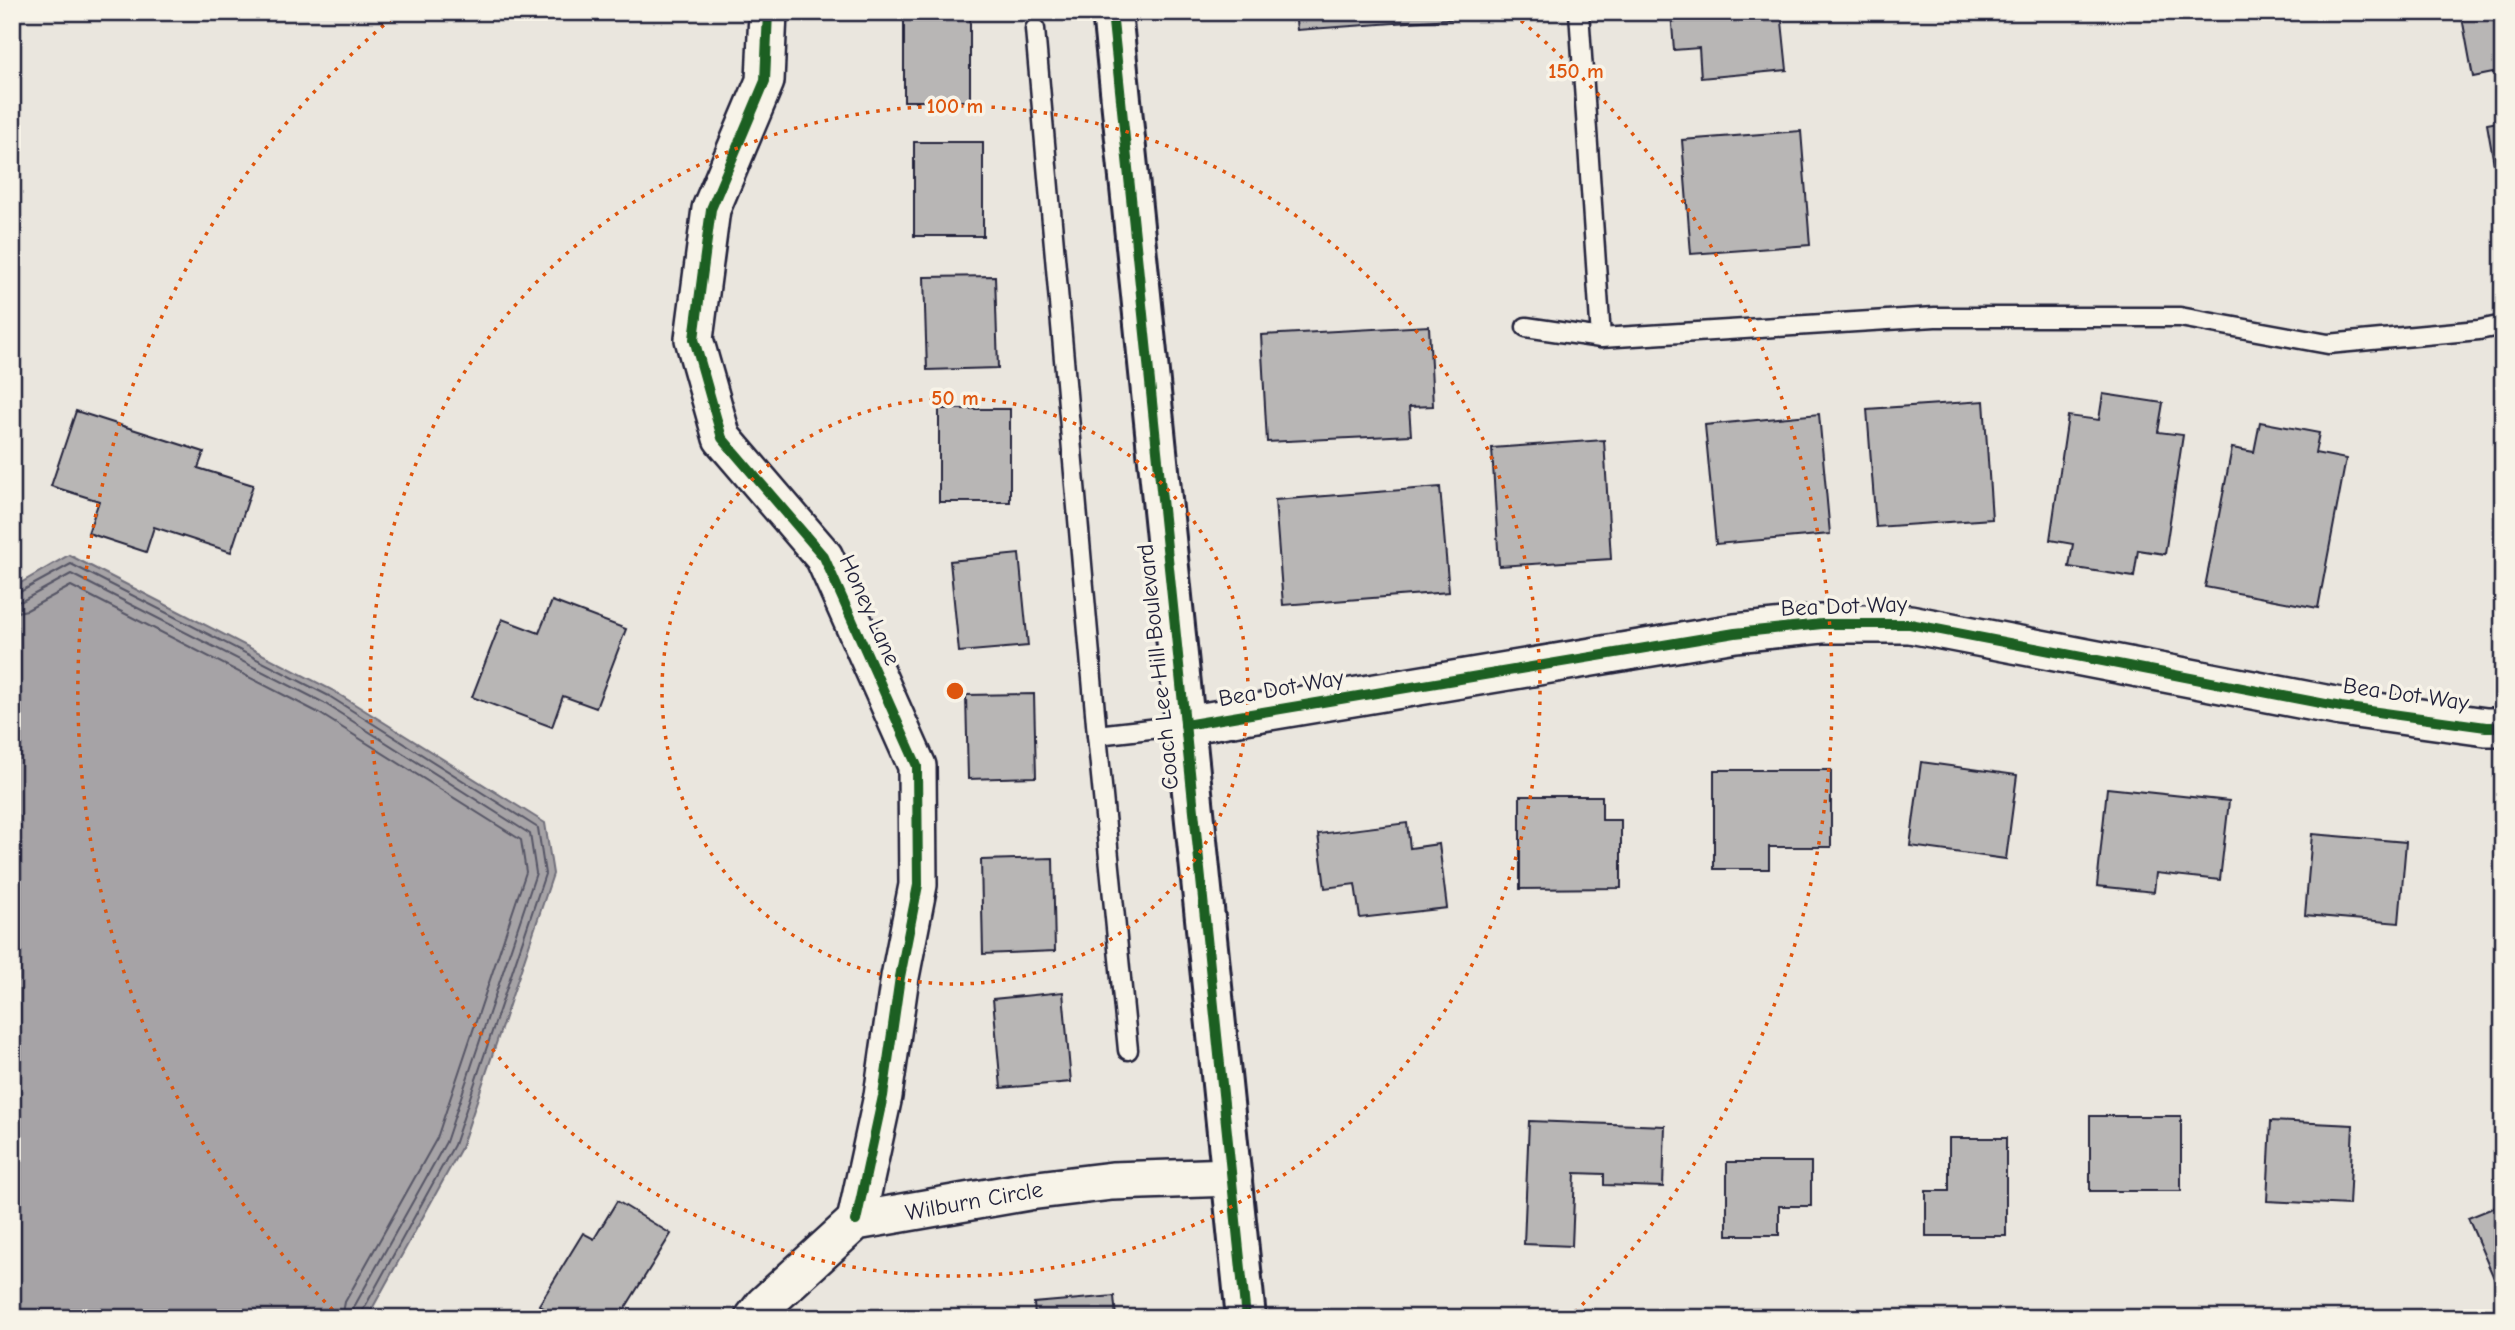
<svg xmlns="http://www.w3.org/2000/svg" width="2515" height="1330" font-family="'Comic Neue',sans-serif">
	<rect width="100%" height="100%" fill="#eae6de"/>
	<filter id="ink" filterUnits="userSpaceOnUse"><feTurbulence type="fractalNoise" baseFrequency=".0143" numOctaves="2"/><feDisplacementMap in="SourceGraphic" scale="14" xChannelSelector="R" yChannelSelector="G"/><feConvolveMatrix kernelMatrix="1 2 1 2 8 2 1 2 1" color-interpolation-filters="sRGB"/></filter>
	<g filter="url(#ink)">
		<polygon fill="#a6a3a6" stroke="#716f7b" stroke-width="2" points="69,555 332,690 545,823 553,874 461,1148 367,1318 12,1318 12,588"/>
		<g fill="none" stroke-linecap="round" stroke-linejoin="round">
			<g stroke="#575666" stroke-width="2">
				<polyline points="12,594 18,593 71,564 329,696 538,828 545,874 454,1145 362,1312 361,1318"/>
				<polyline points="12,602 22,601 71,574 324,703 530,834 536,873 446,1142 354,1307 352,1318"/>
				<polyline points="12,613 27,610 71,586 319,713 521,840 526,872 437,1138 345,1302 342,1318"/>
			</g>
		</g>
		<g fill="#b8b6b5" stroke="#22223b" stroke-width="2">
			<rect x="904" y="12" width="66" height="89"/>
			<polygon points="1295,12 1491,12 1491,16 1297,30"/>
			<polygon points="1671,12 1781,12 1787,70 1701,78 1699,48 1674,50"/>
			<polygon points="2461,12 2503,12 2503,71 2473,77"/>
			<polygon points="2503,121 2503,215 2487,124"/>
			<polygon points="1801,131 1810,245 1691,254 1682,140"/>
			<rect x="914" y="142" width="69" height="94"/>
			<polygon points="995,276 998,368 927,370 924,277"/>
			<polygon points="1429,326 1433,406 1409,407 1411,435 1267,442 1261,335"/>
			<polygon points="2103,394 2163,403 2158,432 2183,435 2165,554 2138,550 2134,577 2069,567 2073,544 2050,540 2068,416 2099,420"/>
			<polygon points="1984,401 1992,519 1876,527 1867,409"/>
			<rect x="939" y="409" width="71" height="93"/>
			<polygon points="76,411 204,452 198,468 253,485 231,552 154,527 146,552 88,533 99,501 51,486"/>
			<polygon points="1819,414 1830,534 1716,544 1705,425"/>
			<polygon points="2260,422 2319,433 2315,453 2346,459 2318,608 2205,587 2232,448 2254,452"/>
			<polygon points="1604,440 1611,559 1499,566 1492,448"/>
			<polygon points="1440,487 1449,592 1283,605 1275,500"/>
			<polygon points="1019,554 1028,646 959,652 950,561"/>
			<polygon points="552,601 626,629 596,708 563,696 552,727 472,697 502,619 539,633"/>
			<polygon points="1034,694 1036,777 968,779 966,695"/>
			<polygon points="1921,762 2017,775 2006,859 1910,846"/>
			<polygon points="1714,770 1831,770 1831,847 1769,847 1769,869 1714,869"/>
			<polygon points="2107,788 2229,801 2220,880 2156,873 2154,892 2097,886"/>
			<polygon points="1520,796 1602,796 1602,820 1621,820 1621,888 1520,889"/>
			<polygon points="1407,823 1410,848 1439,844 1447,908 1360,918 1355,884 1325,888 1318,834"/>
			<polygon points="2312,834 2406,842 2399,923 2305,915"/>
			<polygon points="1053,858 1055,951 983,954 981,860"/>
			<polygon points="1063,992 1071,1082 1001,1088 993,999"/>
			<rect x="2090" y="1116" width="91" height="75"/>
			<polygon points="1529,1121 1665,1126 1663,1187 1604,1185 1604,1174 1575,1173 1572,1246 1524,1244"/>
			<polygon points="2271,1121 2353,1125 2349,1205 2267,1201"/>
			<polygon points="1949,1138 2006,1138 2006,1236 1926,1236 1926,1191 1949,1191"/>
			<polygon points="1727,1162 1811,1162 1811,1206 1779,1206 1779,1235 1727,1235"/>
			<polygon points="617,1201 671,1234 619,1318 559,1318 539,1305 583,1233 594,1239"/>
			<polygon points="2503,1204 2503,1299 2468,1218"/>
			<polygon points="1114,1296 1116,1318 1035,1318 1034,1303"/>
		</g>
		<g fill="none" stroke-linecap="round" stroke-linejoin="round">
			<g stroke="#22223b" stroke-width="23">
				<g id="lane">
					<polyline points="1579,12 1601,338"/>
					<polyline points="1035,29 1097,735 1128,1050"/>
					<polyline points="1526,327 1601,338 1935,317 2180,317 2328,344 2479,330 2503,325"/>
					<polyline points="1097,735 1185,725"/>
				</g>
			</g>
			<g stroke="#22223b" stroke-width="42">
				<g id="street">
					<polyline points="768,12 765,81 711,209 694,339 722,438 824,557 917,766 918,885 900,977 883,1096 856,1221"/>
					<polyline points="1185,725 1735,633 1822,624 1910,624 2341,707 2486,727 2503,727"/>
					<polyline points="754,1318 764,1305 856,1221 1029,1191 1112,1181 1233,1177"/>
				</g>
			</g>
			<g stroke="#22223b" stroke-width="44">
				<polyline id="secondary" points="1112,12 1246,1318"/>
			</g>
			<use href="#lane" stroke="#f7f3e8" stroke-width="18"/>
			<use href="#street" stroke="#f7f3e8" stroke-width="37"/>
			<use href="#secondary" stroke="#f7f3e8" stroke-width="38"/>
			<g stroke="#f7f3e8" stroke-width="15">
				<g id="cycleway">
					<polyline points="768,12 765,81 711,209 694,339 722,438 824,557 917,766 918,885 900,977 883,1096 856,1221"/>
					<polyline points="1112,12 1246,1318"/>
					<polyline points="1185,725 1735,633 1822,624 1910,624 2341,707 2486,727 2503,727"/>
				</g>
			</g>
			<use href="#cycleway" stroke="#1b5e20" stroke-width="10"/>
		</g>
	</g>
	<g fill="none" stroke="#de560e" stroke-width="3.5" stroke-dasharray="3.5 7">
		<circle cx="955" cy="691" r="293"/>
		<circle cx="955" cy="691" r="585"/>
		<path d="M340 1317A878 878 0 0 1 397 14M1513 14A878 878 0 0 1 1570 1317"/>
	</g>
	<g text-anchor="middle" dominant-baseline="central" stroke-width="7" stroke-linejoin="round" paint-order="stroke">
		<g font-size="23" fill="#22223b" stroke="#f7f3e8">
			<text transform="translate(1844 606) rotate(-2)">Bea Dot Way</text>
			<text transform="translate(870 610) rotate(66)">Honey Lane</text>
			<text transform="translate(1158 667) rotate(-96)">Coach Lee Hill Boulevard</text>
			<text transform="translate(1281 688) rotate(-10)">Bea Dot Way</text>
			<text transform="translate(2406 694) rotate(8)">Bea Dot Way</text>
			<text transform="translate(974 1201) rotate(-10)">Wilburn Circle</text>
		</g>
	</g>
	<circle cx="955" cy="691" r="10" fill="#de560e" stroke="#f7f3e8" stroke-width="3.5"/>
	<g font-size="21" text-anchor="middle" font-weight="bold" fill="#de560e" stroke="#f7f3e8" stroke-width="7" stroke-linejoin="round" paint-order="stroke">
		<text x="1576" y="78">150 m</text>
		<text x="955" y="113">100 m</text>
		<text x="955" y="405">50 m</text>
	</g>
	<rect width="2515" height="1330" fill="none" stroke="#f7f3e8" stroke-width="42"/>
	<rect x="21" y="21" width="2473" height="1288" fill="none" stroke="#22223b" stroke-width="2.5" filter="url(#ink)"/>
</svg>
